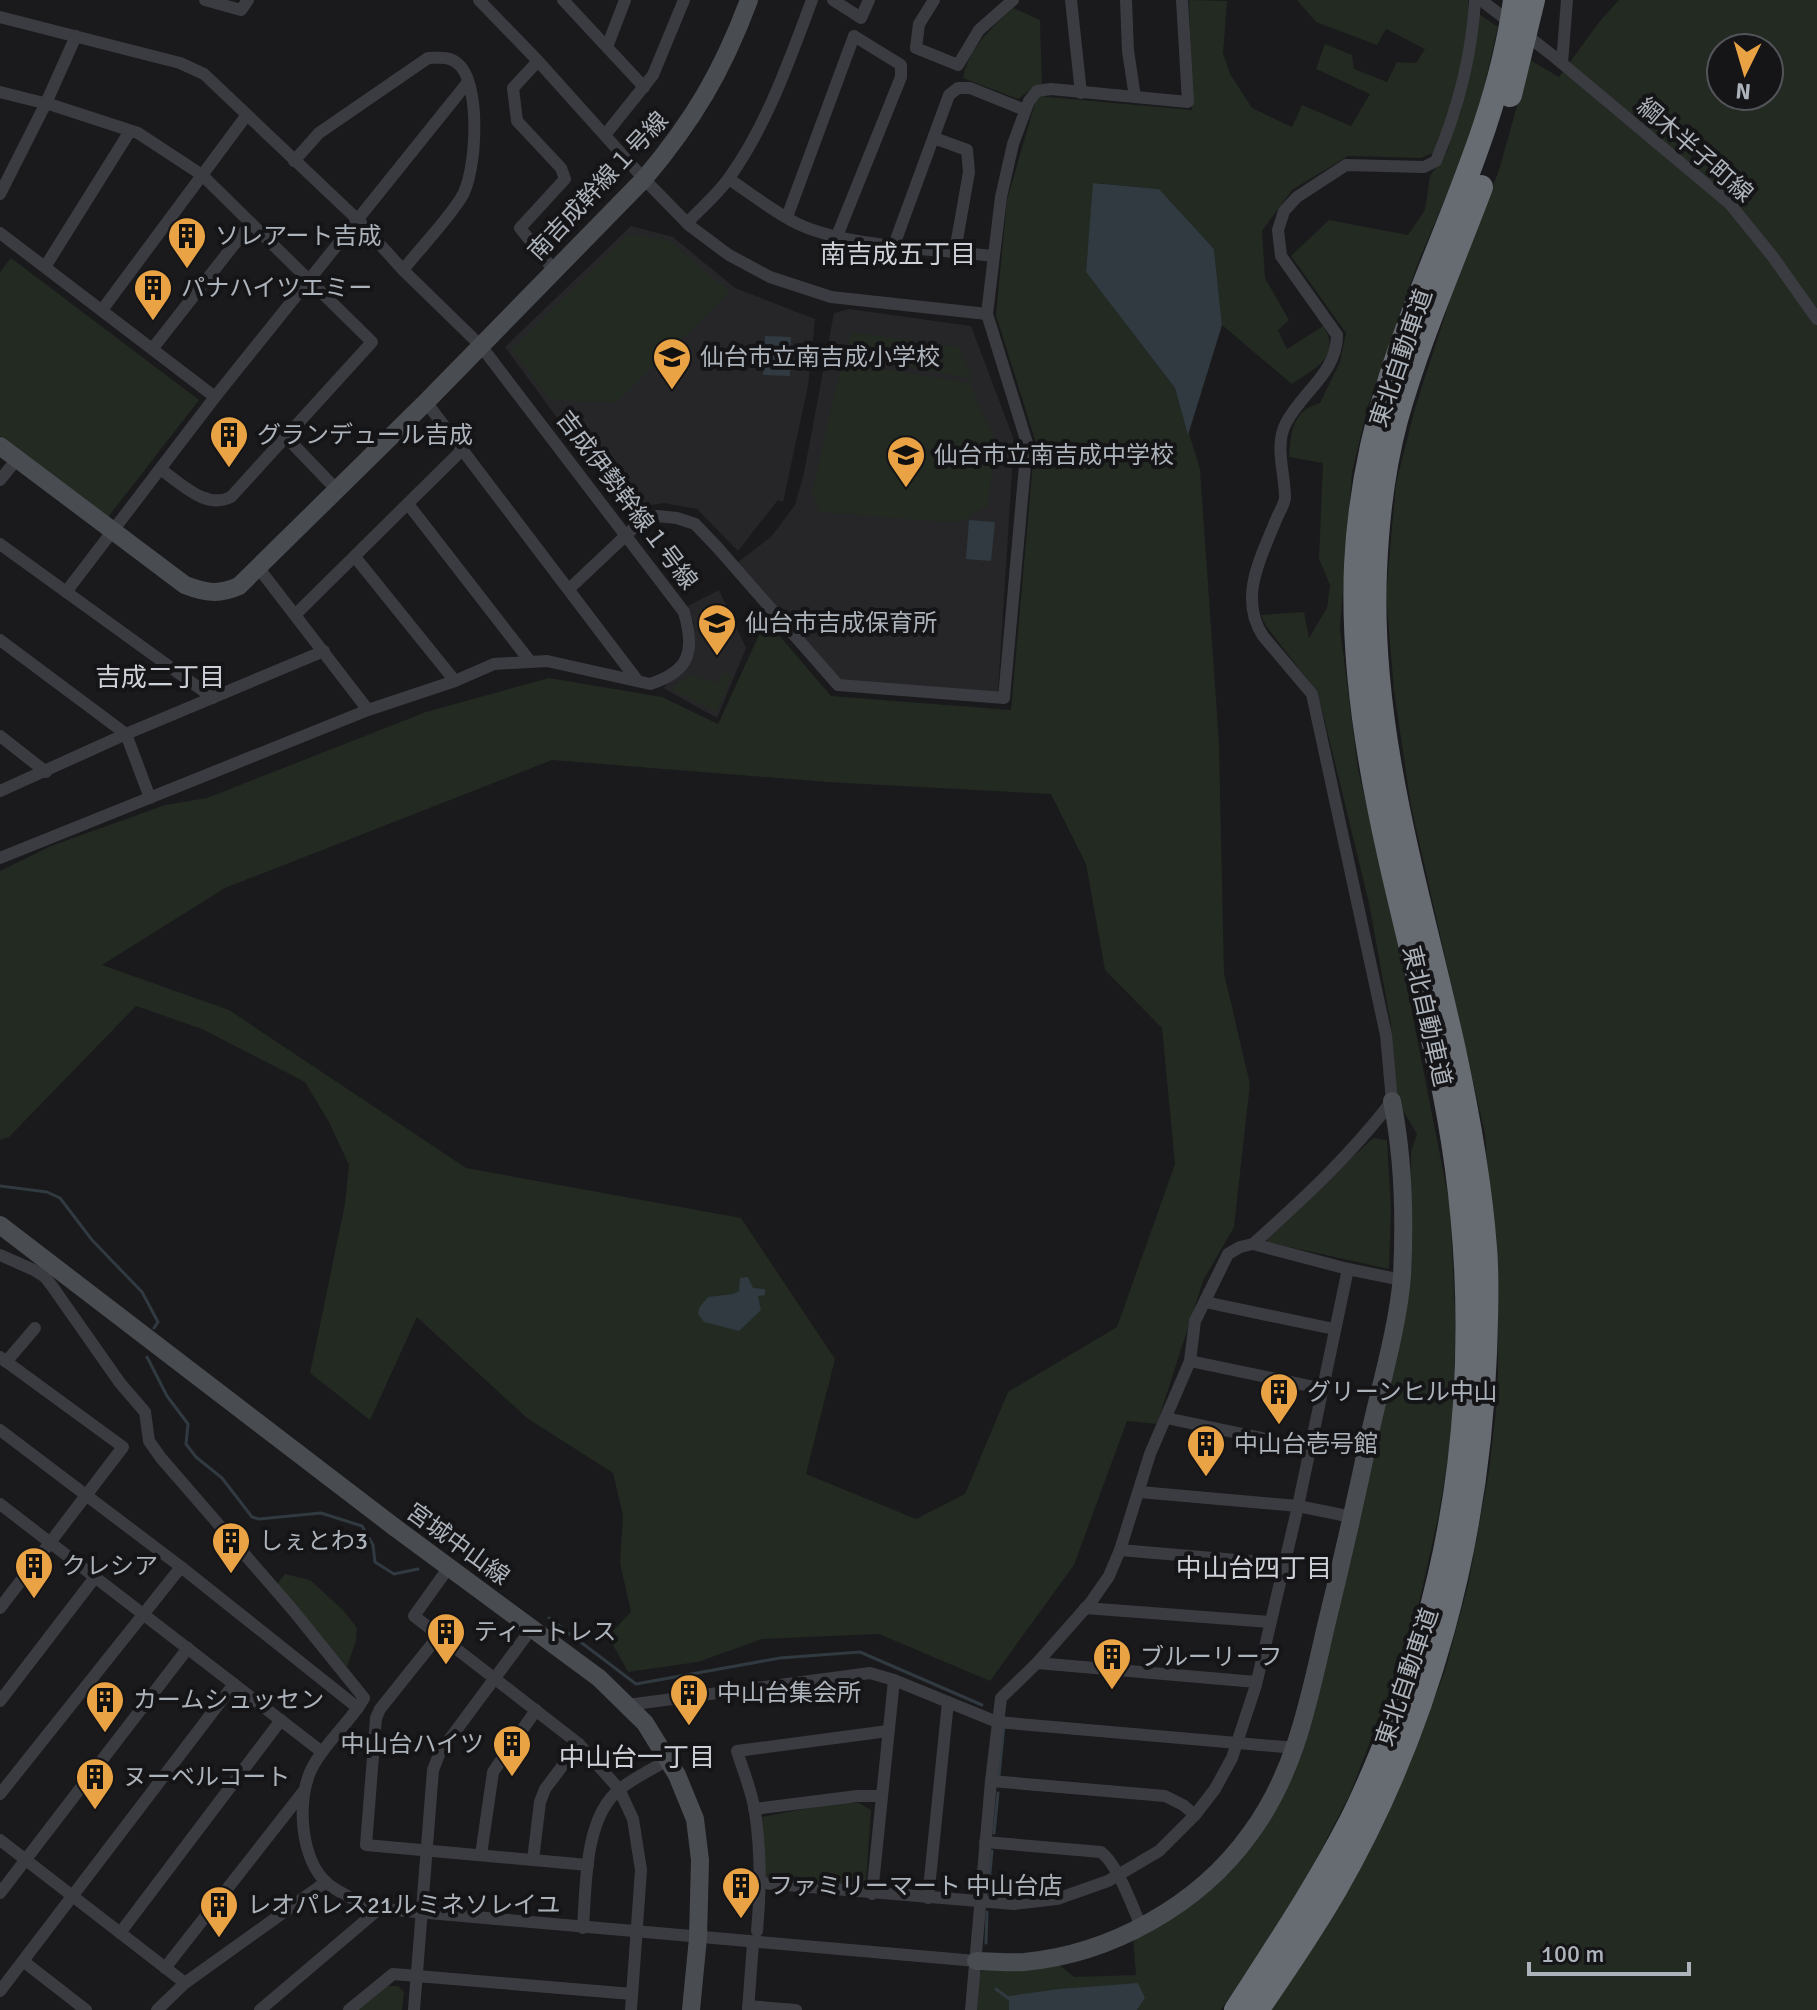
<svg xmlns="http://www.w3.org/2000/svg" width="1817" height="2010" font-family="Signika,'Noto Sans JP',sans-serif">
	<rect width="100%" height="100%" fill="#1a1a1c"/>
	<g fill="#262629">
		<polygon points="631,226 673,237 735,288 815,319 808,386 783,502 778,500 738,551 697,509 664,503 645,506 629,516 505,347"/>
		<polygon points="849,309 971,326 1014,440 998,692 841,680 738,562 771,537 795,505 804,473 834,313"/>
		<polygon points="719,590 746,648 717,718 663,688 688,665 695,641 694,623 688,606"/>
	</g>
	<g fill="#222a22" fill-rule="evenodd">
		<path d="M1189 0 1227 1 1223 53 1230 74 1252 108 1292 127 1302 105 1351 126 1370 94 1316 69 1325 44 1352 55 1354 69 1387 82 1397 62 1416 63 1425 49 1386 29 1377 45 1316 22 1297 0H1468C1470 48 1453 109 1433 153L1421 158 1348 156 1292 190 1262 231 1265 278 1289 320 1278 330 1287 349 1323 326C1343 357 1314 368 1292 384L1222 325 1214 249 1159 189 1094 183 1086 272 1175 388 1200 469 1219 743 1224 973 1250 1084 1234 1227 1203 1281 1157 1424 1127 1421 1074 1565 990 1681 879 1634 762 1639 698 1662 628 1672 608 1636 631 1612 620 1563 623 1515 613 1473 527 1418 417 1317 370 1420 310 1373 345 1204 349 1165 329 1122 305 1082 202 1029 136 1006 9 1137 0 1140V871L51 846 165 805 207 798 426 712 549 678 662 697 718 724 766 620 831 696 1011 710 1035 440 996 315 1007 200 1037 96 1192 110ZM552 760 827 782 1051 794 1086 864 1105 970 1162 1028 1175 1164 1117 1327 1008 1392 965 1494 916 1519 806 1474 835 1359 741 1218 466 1168 229 1010 102 965 225 888Z"/>
		<path d="M1619 0H1817V2010H1270L1359 1869 1401 1784 1445 1671 1468 1585 1489 1471 1498 1393V1302L1485 1134 1411 806 1394 691 1386 595 1396 483 1415 408 1452 294 1499 170 1530 60 1559 77 1600 21ZM1721 48H1769V96H1721Z"/>
		<path d="M1013 8 1040 20 1042 86 1030 90 1018 99 963 78C969 47 991 29 1013 8Z"/>
		<path d="M1479 14 1498 27 1481 100 1459 165 1416 268 1368 406 1352 472 1340 628 1358 769 1397 936 1450 1206 1456 1333 1451 1439 1438 1518 1417 1612 1389 1693 1350 1794 1300 1891 1221 2010H1137L1145 1998 1009 1996V2010H977L979 1974 988 1967 1058 1964 1074 1977 1136 1975 1133 1939 1229 1872 1303 1749 1410 1278 1411 1152 1417 1134 1395 1097 1391 1025 1369 903 1318 693 1266 626 1261 615 1304 612 1309 638 1327 608 1330 585 1319 559 1323 463 1289 457C1291 431 1292 411 1320 403L1340 362 1346 333 1291 256 1329 220 1408 235 1425 210 1430 176 1448 150Z"/>
		<polygon points="628,234 668,240 730,292 616,403 550,400 511,349"/>
		<polygon points="11,258 199,400 108,517 0,436 0,272"/>
		<polygon points="851,332 959,347 972,379 846,354"/>
		<polygon points="842,362 969,383 997,444 987,506 958,523 820,512 812,492"/>
		<polygon points="724,672 732,676 717,712 671,689 692,674 717,684"/>
		<polygon points="1373,1138 1387,1140 1391,1210 1389,1269 1267,1242 1268,1237"/>
		<polygon points="285,1574 310,1580 343,1610 357,1628 356,1641 347,1667 277,1584"/>
		<polygon points="835,1803 859,1803 871,1810 866,1882 860,1889 765,1879 762,1817"/>
		<polygon points="387,1986 398,1986 404,1992 402,2010 358,2010"/>
	</g>
	<g fill="#303a40">
		<polygon points="1093,183 1159,189 1214,249 1222,325 1188,435 1175,388 1086,272"/>
		<polygon points="765,336 791,337 790,376 763,375"/>
		<polygon points="969,520 995,522 991,561 966,559"/>
		<polygon points="748,1277 753,1288 765,1289 765,1295 758,1296 761,1310 739,1331 704,1322 698,1314 699,1308 708,1297 733,1294 739,1291 740,1278"/>
		<polygon points="1138,1983 1145,1998 1137,2010 1009,2010 1009,1996 1059,1989"/>
	</g>
	<g fill="none" stroke-linecap="round" stroke-linejoin="round">
		<g stroke="#303a40" stroke-width="3">
			<polyline points="0,1186 47,1192 60,1198 92,1240 142,1292 158,1322 154,1328"/>
			<polyline points="147,1357 167,1396 188,1424 186,1444 196,1457 222,1478 252,1517 259,1519 321,1513 362,1526 373,1545 375,1562 394,1574 418,1569"/>
			<polyline points="549,1618 636,1684 780,1658 860,1652 982,1705"/>
			<polyline points="999,1775 1004,1725"/>
			<polyline points="994,1833 998,1793"/>
			<polyline points="988,1894 992,1851"/>
			<polyline points="986,1943 987,1912"/>
			<polyline points="996,1989 1012,2001"/>
		</g>
		<g stroke="#3b3c41" stroke-width="12">
			<polyline points="205,0 241,10 248,0"/>
			<polyline points="479,0 538,61 513,88 517,121 561,168 565,179 520,228 553,269"/>
			<polyline points="563,0 644,87"/>
			<polyline points="833,0 861,18 869,0"/>
			<polyline points="934,0 919,24 916,48 958,65 979,30 1013,0"/>
			<polyline points="1071,0 1081,93"/>
			<polyline points="1126,0 1128,51 1135,97"/>
			<polyline points="1481,0 1552,55 1730,204 1773,257 1817,319"/>
			<path d="M0 17 180 63 204 74 358 220 403 270 481 346 684 612C695 650 691 671 650 684L547 661 494 664 455 681 368 710 0 858"/>
			<polyline points="607,47 625,0"/>
			<polyline points="538,61 644,179 690,226 729,255 770,277 831,297 987,314"/>
			<polyline points="1562,63 1567,0"/>
			<path d="M0 92 52 105 138 133 202 175 372 342 231 497C205 510 181 483 160 469"/>
			<polyline points="605,135 653,75 684,0"/>
			<polyline points="934,138 967,150 969,172 955,251"/>
			<path d="M294 161 319 133 428 58C439 58 448 56 457 63 482 81 477 174 461 198 445 223 422 246 403 270"/>
			<path d="M729 179C751 194 773 211 796 223 844 247 938 249 993 256"/>
			<polyline points="0,194 46,103 76,36"/>
			<polyline points="787,217 854,36 901,65 901,77 837,236"/>
			<path d="M687 223C701 208 718 194 729 178 767 125 789 61 812 0"/>
			<polyline points="0,233 215,397"/>
			<polyline points="894,245 949,95 958,88 970,88 1025,110"/>
			<polyline points="45,267 130,131"/>
			<polyline points="102,310 246,116"/>
			<polyline points="153,348 251,223"/>
			<polyline points="426,402 637,680"/>
			<polyline points="287,438 336,489"/>
			<polyline points="0,480 17,459"/>
			<polyline points="408,504 529,660"/>
			<polyline points="0,544 213,698"/>
			<polyline points="355,557 455,681"/>
			<polyline points="257,566 368,710"/>
			<polyline points="569,589 639,523 657,516 677,518 695,524 717,547 838,685 1004,698 1027,443 987,314 1001,197 1013,144 1029,101 1037,91 1051,89 1188,102 1182,0"/>
			<polyline points="66,592 215,397 468,82"/>
			<polyline points="296,614 462,450"/>
			<polyline points="0,640 126,734 150,798"/>
			<polyline points="0,736 46,772"/>
			<polyline points="0,791 126,734 324,651"/>
			<polyline points="1253,1244 1348,1269 1402,1280"/>
			<path d="M0 1255 34 1270 45 1277 52 1286 120 1383 145 1412 149 1441 161 1458 292 1609 364 1698C350 1723 325 1742 312 1768 296 1799 300 1860 328 1884 341 1894 357 1901 372 1908L976 1961"/>
			<polyline points="1205,1302 1334,1329"/>
			<polyline points="0,1357 123,1447 0,1608"/>
			<polyline points="1190,1361 1324,1389"/>
			<polyline points="6,1362 35,1328"/>
			<polyline points="1166,1418 1310,1448"/>
			<polyline points="0,1430 181,1567 358,1708"/>
			<polyline points="1140,1492 1298,1506 1352,1517"/>
			<polyline points="0,1504 322,1752"/>
			<polyline points="1120,1550 1283,1564"/>
			<polyline points="449,1567 414,1616 579,1744 619,1789 633,1819 641,1870 631,2010"/>
			<polyline points="1085,1608 1270,1622"/>
			<polyline points="440,1634 380,1709 376,1718 366,1845 588,1865"/>
			<polyline points="1037,1663 1256,1682"/>
			<polyline points="0,1701 96,1576"/>
			<polyline points="627,1705 870,1673 894,1680 997,1722 1296,1748"/>
			<polyline points="991,1781 1165,1796 1183,1805 1195,1815"/>
			<polyline points="0,1794 181,1567"/>
			<polyline points="754,1809 857,1796 881,1796"/>
			<polyline points="0,1840 185,1983"/>
			<path d="M985 1842 1101 1852C1118 1865 1132 1906 1141 1926"/>
			<polyline points="481,1855 493,1772 536,1710"/>
			<polyline points="533,1860 540,1802 545,1789 579,1744"/>
			<polyline points="761,1883 1014,1904 1057,1899 1108,1881 1159,1851 1195,1815 1215,1789 1232,1758 1256,1685 1298,1506 1348,1269"/>
			<polyline points="0,1893 188,1648"/>
			<polyline points="872,1894 894,1680"/>
			<polyline points="928,1898 948,1702"/>
			<path d="M583 1928C586 1886 584 1817 620 1789 635 1777 652 1769 668 1760"/>
			<path d="M757 1931C761 1891 761 1852 755 1812 752 1791 743 1771 737 1751L888 1731"/>
			<polyline points="120,1933 281,1720"/>
			<polyline points="23,1961 86,2010"/>
			<polyline points="165,1968 303,1792"/>
			<polyline points="0,1991 234,1684"/>
			<polyline points="748,2006 796,2010"/>
			<polyline points="157,2010 185,1983 326,1882"/>
			<polyline points="260,2010 379,1909"/>
			<polyline points="349,2010 393,1974 632,1994"/>
			<polyline points="414,2010 433,1770 440,1752 532,1628"/>
			<polyline points="748,2010 753,1943"/>
			<path d="M971 2010 991 1781 1001 1698 1037 1663 1091 1602 1109 1576 1120 1550 1150 1454 1190 1361 1195 1321 1228 1254 1240 1247 1253 1244C1304 1198 1350 1156 1392 1101L1386 1035 1312 694 1263 636C1238 598 1261 557 1276 520 1279 512 1285 504 1285 497 1285 473 1274 446 1286 423 1302 392 1337 373 1337 335L1281 256 1278 230 1284 211 1297 197 1346 165 1424 167 1436 161C1457 111 1472 55 1475 0"/>
		</g>
		<g stroke="#494c51" stroke-width="18">
			<path d="M0 446 185 585C206 593 219 595 239 586L426 402 644 179C693 121 722 72 749 0"/>
			<polyline points="0,1225 393,1526 599,1678 645,1723 677,1775 695,1819 700,1860 698,1938 691,2010"/>
			<path d="M976 1961C992 1961 1009 1963 1024 1962 1111 1954 1199 1905 1250 1834 1296 1772 1309 1699 1326 1626 1341 1565 1355 1504 1368 1442 1379 1390 1398 1328 1402 1276 1405 1217 1404 1160 1392 1101"/>
		</g>
		<g stroke="#676b72" stroke-width="24">
			<polyline points="1510,95 1533,0"/>
			<path d="M1236 2010C1276 1948 1317 1887 1351 1821 1367 1790 1380 1757 1393 1725 1477 1513 1487 1284 1438 1062 1402 898 1349 736 1356 565 1359 503 1371 439 1390 379 1430 252 1497 134 1515 0"/>
			<path d="M1257 2010C1284 1971 1311 1931 1335 1890 1429 1726 1478 1541 1485 1353 1486 1318 1488 1283 1485 1248 1480 1181 1468 1115 1454 1050 1419 892 1368 735 1375 571 1377 521 1383 469 1396 420 1418 341 1452 264 1481 187"/>
		</g>
	</g>
	<defs>
		<g id="building-pin" transform="scale(2)"><path d="M0 17L-7.5 6A9.5 9.5 0 1 1 7.5 6Z" fill="#eaa344" stroke="#151517"/><path d="M-4-6H4V6H1V3H-1V6H-4ZM-2.5-4.3h1.7v1.8h-1.7ZM.8-4.3h1.7v1.8H.8ZM-2.5-1h1.7V.8h-1.7ZM.8-1h1.7V.8H.8Z" fill="#111"/></g>
		<g id="school-pin" transform="scale(2)"><path d="M0 17L-7.5 6A9.5 9.5 0 1 1 7.5 6Z" fill="#eaa344" stroke="#151517"/><path d="M0-5L7-2L0 1L-7-2ZM-4 1L0 2.5L4 1V4Q0 6-4 4Z" fill="#111"/></g>
	</defs>
	<g fill-rule="evenodd">
		<use href="#building-pin" x="187" y="236"/>
		<use href="#building-pin" x="153" y="288"/>
		<use href="#school-pin" x="672" y="357"/>
		<use href="#building-pin" x="229" y="435"/>
		<use href="#school-pin" x="906" y="455"/>
		<use href="#school-pin" x="717" y="623"/>
		<use href="#building-pin" x="1279" y="1392"/>
		<use href="#building-pin" x="1206" y="1444"/>
		<use href="#building-pin" x="231" y="1541"/>
		<use href="#building-pin" x="34" y="1566"/>
		<use href="#building-pin" x="446" y="1632"/>
		<use href="#building-pin" x="1112" y="1657"/>
		<use href="#building-pin" x="689" y="1693"/>
		<use href="#building-pin" x="105" y="1700"/>
		<use href="#building-pin" x="512" y="1744"/>
		<use href="#building-pin" x="95" y="1777"/>
		<use href="#building-pin" x="741" y="1886"/>
		<use href="#building-pin" x="219" y="1905"/>
	</g>
	<g text-anchor="middle" dominant-baseline="central" stroke-width="8" stroke-linejoin="round" paint-order="stroke">
		<g font-size="24" fill="#adb3bb" stroke="#151517">
			<text transform="translate(1695 150) rotate(41)">綱木半子町線</text>
			<text transform="translate(598 186) rotate(-47)">南吉成幹線１号線</text>
			<text transform="translate(1401 358) rotate(-71)">東北自動車道</text>
			<text transform="translate(627 500) rotate(53)">吉成伊勢幹線１号線</text>
			<text transform="translate(1427 1016) rotate(77)">東北自動車道</text>
			<text transform="translate(458 1544) rotate(36)">宮城中山線</text>
			<text transform="translate(1407 1677) rotate(-71)">東北自動車道</text>
		</g>
		<g font-size="24" fill="#adb3bb" stroke="#151517" text-anchor="start">
			<text x="215" y="236">ソレアート吉成</text>
			<text x="181" y="288">パナハイツエミー</text>
			<text x="700" y="357">仙台市立南吉成小学校</text>
			<text x="257" y="435">グランデュール吉成</text>
			<text x="934" y="455">仙台市立南吉成中学校</text>
			<text x="745" y="623">仙台市吉成保育所</text>
			<text x="1307" y="1392">グリーンヒル中山</text>
			<text x="1234" y="1444">中山台壱号館</text>
			<text x="259" y="1541">しぇとわ3</text>
			<text x="62" y="1566">クレシア</text>
			<text x="474" y="1632">ティートレス</text>
			<text x="1140" y="1657">ブルーリーフ</text>
			<text x="717" y="1693">中山台集会所</text>
			<text x="133" y="1700">カームシュッセン</text>
			<text x="484" y="1744" text-anchor="end">中山台ハイツ</text>
			<text x="123" y="1777">ヌーベルコート</text>
			<text x="769" y="1886">ファミリーマート 中山台店</text>
			<text x="247" y="1905">レオパレス21ルミネソレイユ</text>
		</g>
		<g font-size="26" fill="#ced1d7" stroke="#151517">
			<text x="898" y="255">南吉成五丁目</text>
			<text x="160" y="678">吉成二丁目</text>
			<text x="1254" y="1569">中山台四丁目</text>
			<text x="637" y="1758">中山台一丁目</text>
		</g>
	</g>
	<g transform="translate(1745 72) rotate(185)"><circle r="38" fill="#151517" stroke="#525459" stroke-width="2"/>
	<path d="M0-6L14 30L0 20L-14 30Z" fill="#eaa344"/>
	<text y="-12" font-size="22" font-weight="bold" text-anchor="middle" fill="#adb3bb">N</text>
	</g>
	<path d="M1529 1962v12h160v-12" fill="none" stroke="#adb3bb" stroke-width="4"/>
	<text x="1541" y="1962" font-size="24" fill="#adb3bb" stroke="#151517" stroke-width="6" paint-order="stroke">100 m</text>
</svg>
